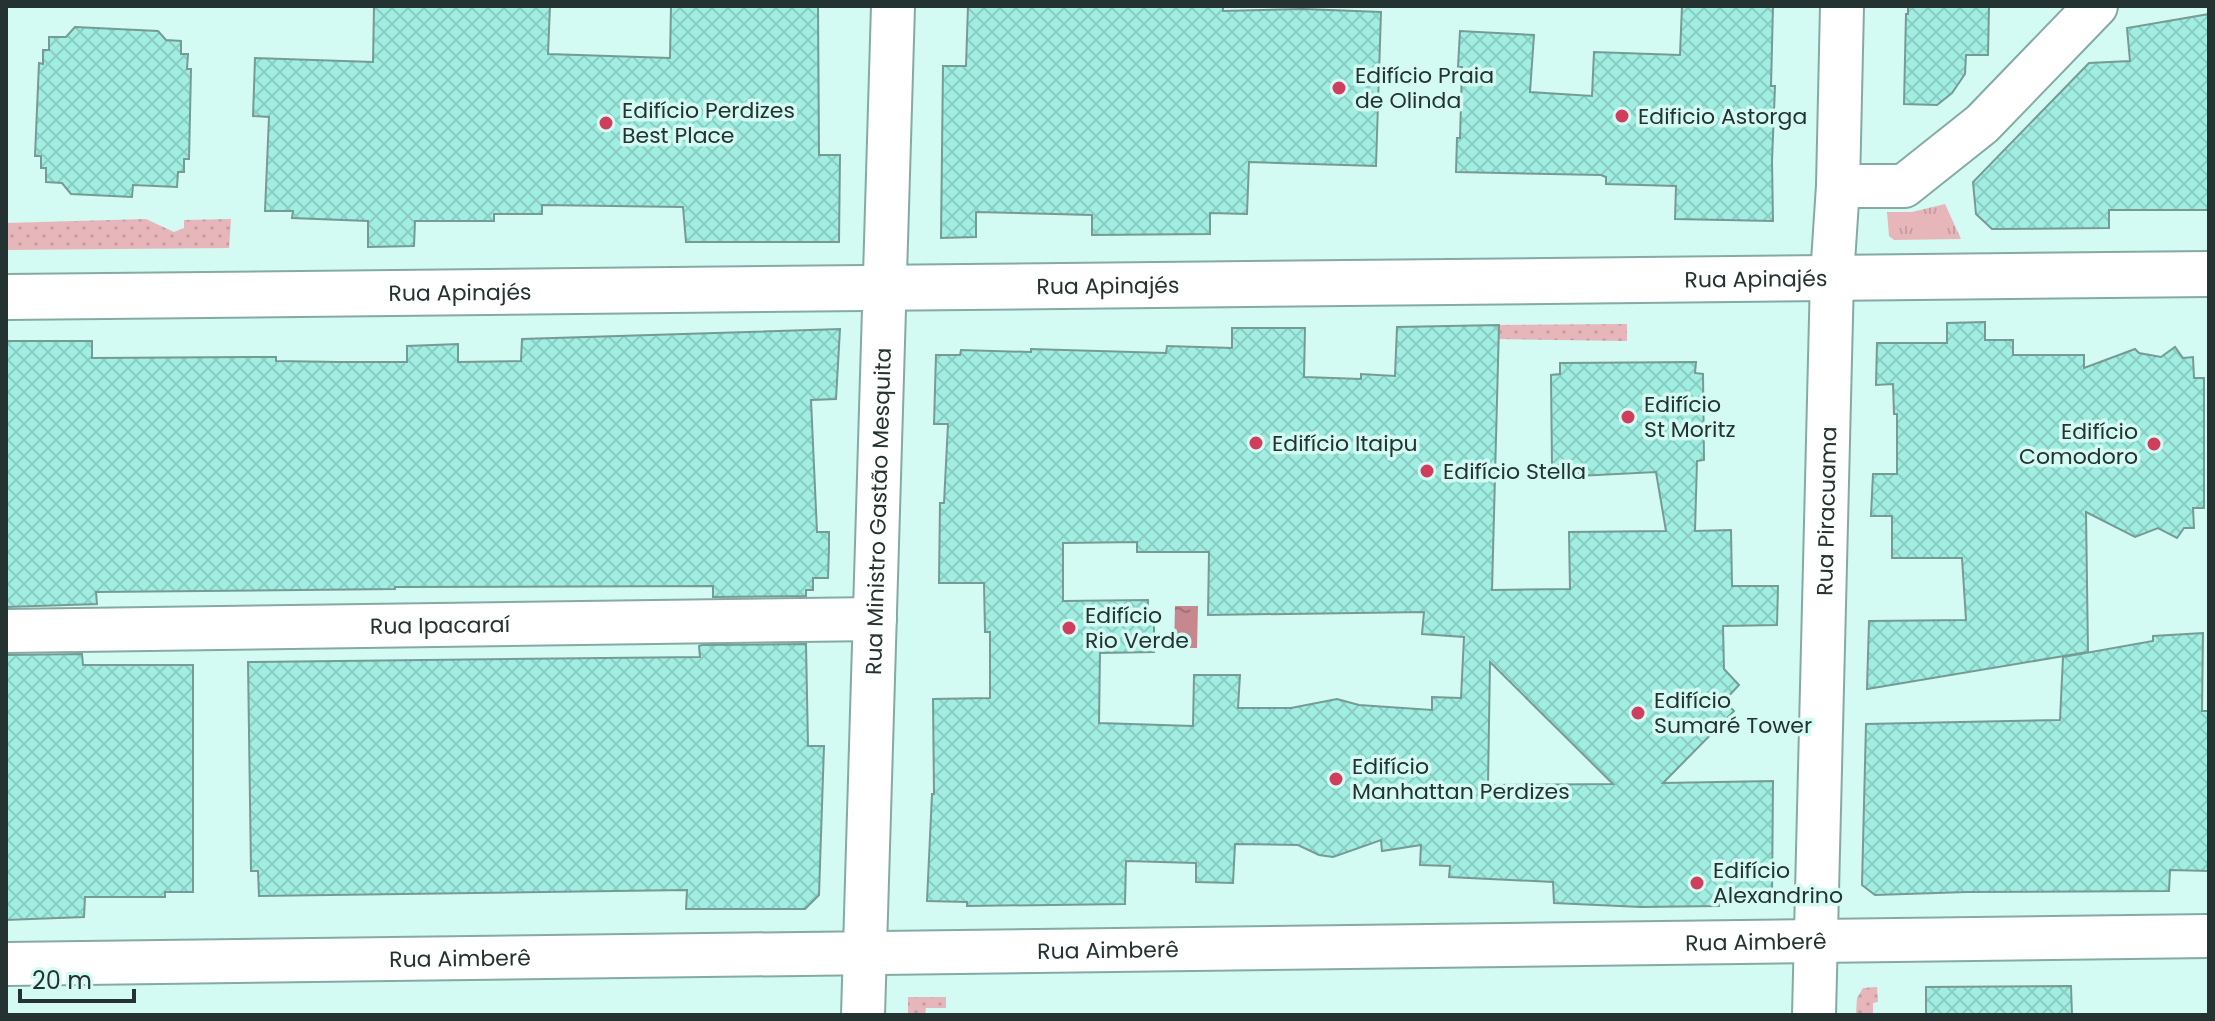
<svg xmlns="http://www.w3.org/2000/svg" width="2215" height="1021" font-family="Poppins,sans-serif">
	<defs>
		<pattern id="park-tufts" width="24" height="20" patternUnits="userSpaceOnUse" patternTransform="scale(2)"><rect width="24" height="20" fill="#e7b6ba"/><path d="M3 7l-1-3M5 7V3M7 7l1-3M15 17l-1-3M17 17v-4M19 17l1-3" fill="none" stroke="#c69da0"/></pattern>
		<pattern id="garden-dots" width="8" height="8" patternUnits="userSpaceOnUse" patternTransform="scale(2)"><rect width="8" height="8" fill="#e7b6ba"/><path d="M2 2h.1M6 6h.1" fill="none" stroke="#c69da0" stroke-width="1.8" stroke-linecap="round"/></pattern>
		<pattern id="water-ripples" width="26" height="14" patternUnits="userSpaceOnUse" patternTransform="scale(2)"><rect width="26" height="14" fill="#c6878e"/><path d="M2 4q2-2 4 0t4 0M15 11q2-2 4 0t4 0" fill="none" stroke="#a16f75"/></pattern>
		<pattern id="building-cross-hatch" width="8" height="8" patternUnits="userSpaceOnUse" patternTransform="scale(2)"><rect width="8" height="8" fill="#a0eee2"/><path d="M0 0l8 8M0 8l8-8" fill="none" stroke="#8acdc2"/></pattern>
	</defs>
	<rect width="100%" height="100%" fill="#d3faf3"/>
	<polygon fill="url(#park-tufts)" points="1945,204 1961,239 1894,240 1889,236 1887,212 1912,212"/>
	<g fill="url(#garden-dots)">
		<polygon points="146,219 174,232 184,228 184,220 231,219 229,248 6,250 6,223"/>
		<polygon points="1627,324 1627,341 1498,339 1499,325"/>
		<polygon points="1877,987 1878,1002 1873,1003 1873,1015 1856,1015 1857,998 1863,988"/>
		<polygon points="908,997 946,997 946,1008 926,1008 925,1015 908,1015"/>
	</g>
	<polygon fill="url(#water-ripples)" points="1175,606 1198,606 1197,648 1174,648"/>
	<g fill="url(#building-cross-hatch)" stroke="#769b95" stroke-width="2" fill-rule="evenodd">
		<polygon points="374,6 550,6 548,54 670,58 671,6 818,6 819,155 840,155 839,242 686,242 683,207 542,205 542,214 494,214 494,221 415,221 414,246 368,247 368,221 292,218 293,211 265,211 269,117 253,116 255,58 373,62"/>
		<polygon points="968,6 1223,6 1223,11 1303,9 1381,12 1376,166 1249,162 1247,214 1210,213 1210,234 1092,235 1092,215 976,212 976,237 941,238 943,66 966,66"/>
		<polygon points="1682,6 1773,6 1771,86 1775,86 1772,161 1773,221 1675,219 1676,186 1606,184 1606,177 1601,175 1456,172 1457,138 1460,138 1462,67 1458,67 1460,31 1534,35 1530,92 1592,96 1594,52 1680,55"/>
		<polygon points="1908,6 1989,6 1988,55 1966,55 1965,74 1952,93 1937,105 1904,104 1906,14 1908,14"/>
		<polygon points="2209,14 2209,210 2109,210 2109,228 1992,229 1976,214 1973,182 2089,63 2130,61 2127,28"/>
		<polygon points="75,27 158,31 166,40 181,41 181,54 188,54 187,69 191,69 189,159 184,159 184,172 178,172 177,187 133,185 132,197 71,194 62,183 46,182 46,168 41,168 41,156 35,156 39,63 43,64 43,50 49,50 49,37 66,37"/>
		<polygon points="1985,322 1985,340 2013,340 2013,355 2084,355 2084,368 2135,349 2139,353 2161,357 2175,347 2183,358 2193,357 2194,378 2204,378 2204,508 2193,508 2194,528 2184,528 2177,538 2158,528 2135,537 2086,512 2088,652 1867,689 1869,621 1966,620 1962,558 1892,558 1892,516 1871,516 1873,474 1897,474 1897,414 1894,414 1893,384 1876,385 1877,343 1947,343 1947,323"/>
		<path d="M1499 325 1492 590 1570 589 1569 532 1666 531 1656 472 1578 476V473L1562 474V465H1552L1551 375 1560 374V363L1696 362 1695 373 1703 374 1704 460 1697 461 1695 531 1731 530 1732 586H1778L1777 625 1723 626 1724 669 1739 685 1724 701 1734 711 1663 783 1773 781 1772 899H1718L1719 906 1641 907 1554 903 1553 882 1449 877 1450 866 1420 865 1421 845 1382 851 1381 840 1333 857 1319 855 1298 845 1235 844 1233 883 1196 882V863L1126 861 1125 904 967 906V902L927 901 932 794H934L933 699 990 698V632H985L984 583H939L940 503H944L948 424H934L936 355H960L961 350 1031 352V349L1166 353 1167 346 1232 348V328H1305L1304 377 1361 379V374L1395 376 1397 327ZM1137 542V552H1209L1208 615 1424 612 1422 634 1464 637 1461 698 1432 697V710L1359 705 1337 699 1291 708H1238L1240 675H1194L1193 726 1099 723 1100 653 1154 652V621H1148V600L1063 601V543ZM1490 662 1613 784 1488 785Z"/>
		<polygon points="840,329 836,399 811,400 817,532 829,532 829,547 828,578 813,578 813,590 806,590 806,596 713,597 713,586 395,587 395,589 96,592 97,604 6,607 6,341 92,341 92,358 248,357 276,357 276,361 338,362 407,362 407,346 458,344 458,362 521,361 522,339"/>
		<polygon points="2203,633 2202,711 2209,711 2209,871 2170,870 2169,891 1967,892 1875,895 1862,885 1866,724 2060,720 2063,657 2153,641 2153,636"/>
		<polygon points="806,644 808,746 824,746 819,895 805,909 686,909 687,890 259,896 258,871 251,871 248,662 700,657 699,646 702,645"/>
		<polygon points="82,654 83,665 193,665 193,892 165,892 165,897 85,897 84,917 6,920 6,655"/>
		<polygon points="2071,986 2072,1015 1926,1015 1926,987"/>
	</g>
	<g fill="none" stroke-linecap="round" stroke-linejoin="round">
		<g stroke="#85aaa4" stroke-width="46">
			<g id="minor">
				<polyline points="1838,186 1904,186 1982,124 2096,6"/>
				<path id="s1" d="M6 631 875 619"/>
				<path id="s2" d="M6 964 2209 936"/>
				<path id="s3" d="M863 1015 893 6"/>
				<path id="s4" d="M1814 1015 1832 277 1838 186 1842 6"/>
			</g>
		</g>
		<g stroke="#85aaa4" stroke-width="48">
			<g id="tertiary">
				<path id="s5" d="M6 297 2209 274"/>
			</g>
		</g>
		<use href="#minor" stroke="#fff" stroke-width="42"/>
		<use href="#tertiary" stroke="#fff" stroke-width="44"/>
	</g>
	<g fill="#cf3f5d" stroke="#d3faf3" stroke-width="3">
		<circle cx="1339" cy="88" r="8"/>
		<circle cx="1622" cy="116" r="8"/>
		<circle cx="606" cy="123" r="8"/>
		<circle cx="1628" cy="417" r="8"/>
		<circle cx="1256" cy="443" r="8"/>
		<circle cx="2154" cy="444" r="8"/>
		<circle cx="1427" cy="471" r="8"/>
		<circle cx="1069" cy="628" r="8"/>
		<circle cx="1638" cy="713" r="8"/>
		<circle cx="1336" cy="779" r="8"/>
		<circle cx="1697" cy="883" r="8"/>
	</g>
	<g text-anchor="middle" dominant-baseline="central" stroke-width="7" stroke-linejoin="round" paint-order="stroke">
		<g font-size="22" fill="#243331" stroke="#d3faf3" text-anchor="start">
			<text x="1355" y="75">Edifício Praia<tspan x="1355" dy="25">de Olinda</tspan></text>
			<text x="622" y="110">Edifício Perdizes<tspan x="622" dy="25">Best Place</tspan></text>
			<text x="1638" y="116">Edificio Astorga</text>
			<text x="1644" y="404">Edifício<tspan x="1644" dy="25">St Moritz</tspan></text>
			<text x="2138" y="431" text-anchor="end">Edifício<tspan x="2138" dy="25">Comodoro</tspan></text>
			<text x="1272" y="443">Edifício Itaipu</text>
			<text x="1443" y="471">Edifício Stella</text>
			<text x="1085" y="615">Edifício<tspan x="1085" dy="25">Rio Verde</tspan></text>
			<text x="1654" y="700">Edifício<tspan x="1654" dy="25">Sumaré Tower</tspan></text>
			<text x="1352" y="766">Edifício<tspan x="1352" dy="25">Manhattan Perdizes</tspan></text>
			<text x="1713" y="870">Edifício<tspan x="1713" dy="25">Alexandrino</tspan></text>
		</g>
		<g font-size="22" fill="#243331" stroke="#d3faf3">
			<text stroke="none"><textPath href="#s5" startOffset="1750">Rua Apinajés</textPath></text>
			<text stroke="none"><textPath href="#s5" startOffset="1102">Rua Apinajés</textPath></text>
			<text stroke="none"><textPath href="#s5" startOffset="454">Rua Apinajés</textPath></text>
			<text stroke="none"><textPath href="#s4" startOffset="504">Rua Piracuama</textPath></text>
			<text stroke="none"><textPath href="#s3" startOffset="504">Rua Ministro Gastão Mesquita</textPath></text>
			<text stroke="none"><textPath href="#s1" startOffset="434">Rua Ipacaraí</textPath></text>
			<text stroke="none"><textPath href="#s2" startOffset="1750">Rua Aimberê</textPath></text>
			<text stroke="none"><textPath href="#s2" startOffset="1102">Rua Aimberê</textPath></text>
			<text stroke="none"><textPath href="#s2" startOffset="454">Rua Aimberê</textPath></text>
		</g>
	</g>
	<rect width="2215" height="1021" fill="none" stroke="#243331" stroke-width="16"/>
	<path d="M20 989v12h114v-12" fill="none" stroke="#243331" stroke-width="4"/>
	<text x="32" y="989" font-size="24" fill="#243331" stroke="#d3faf3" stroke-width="6" paint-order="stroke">20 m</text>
</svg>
